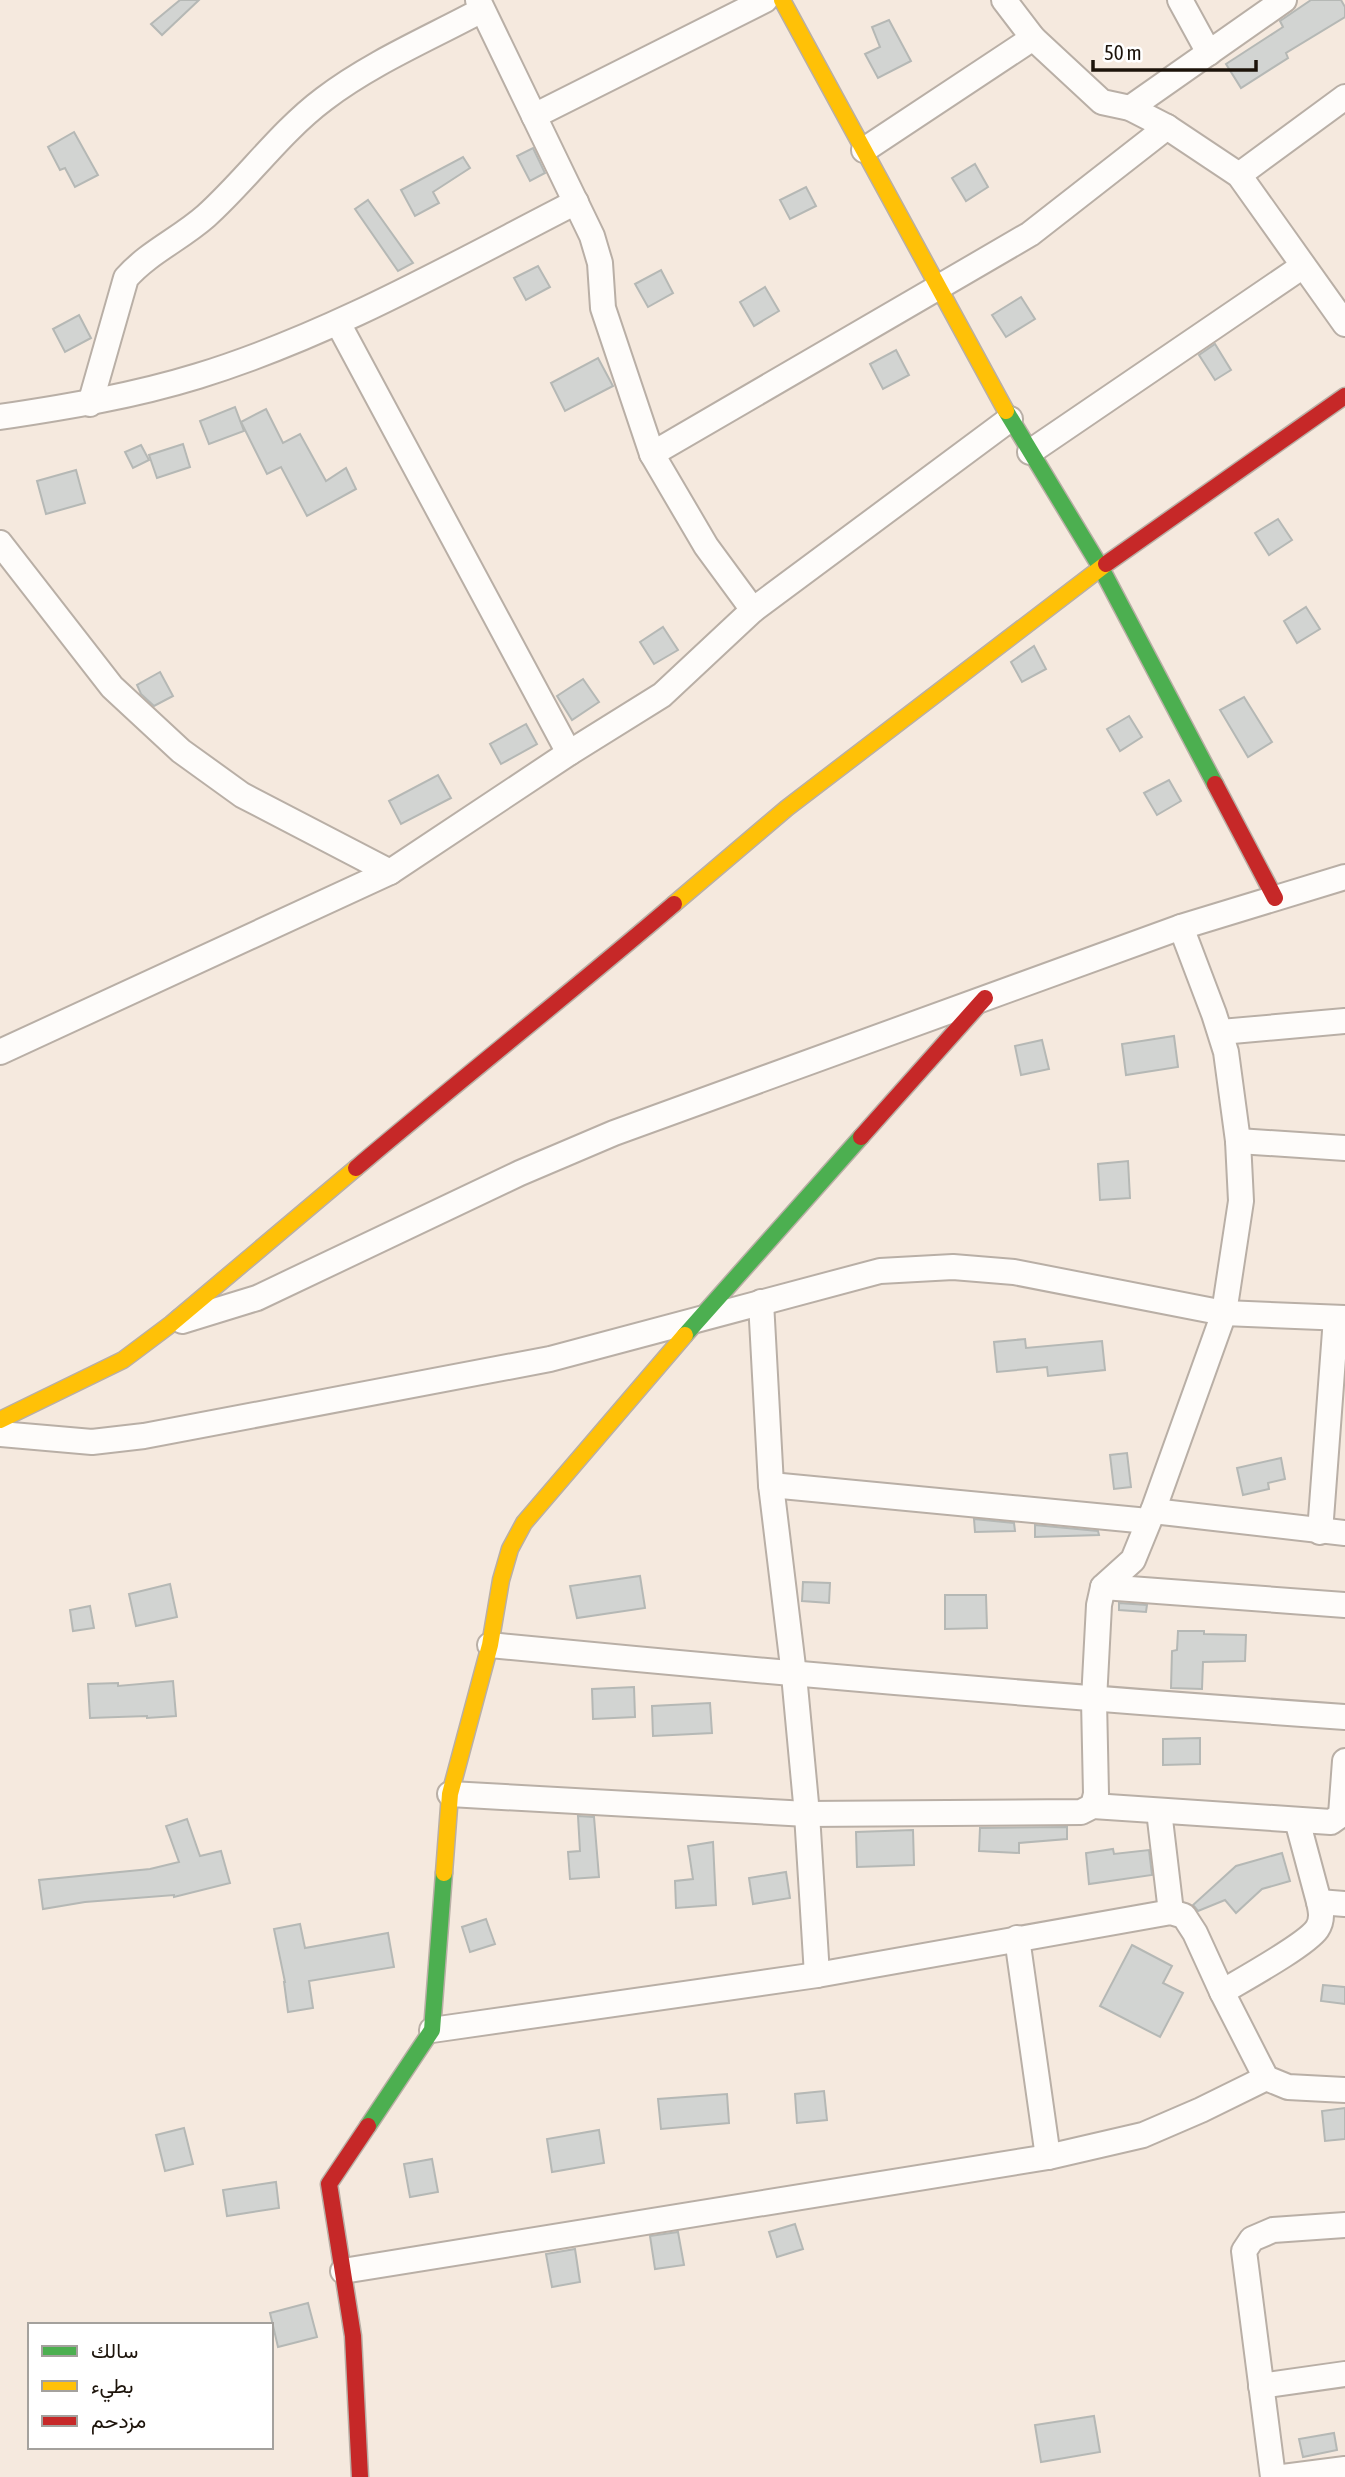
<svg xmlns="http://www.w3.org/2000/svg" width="1345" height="2477" font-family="'Asap Condensed',Vazirmatn,sans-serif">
	<rect width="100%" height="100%" fill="#f5e9de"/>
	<g fill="#d2d4d2" stroke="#b5b8b5" stroke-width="2">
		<polygon points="180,0 199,0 162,35 151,24"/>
		<polygon points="1311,0 1341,0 1345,7 1345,17 1286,53 1288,58 1241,88 1226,64 1283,27 1280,21"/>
		<polygon points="889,20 911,61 878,78 865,54 880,47 872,27"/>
		<polygon points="74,132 98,175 75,187 65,168 60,170 48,147"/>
		<polygon points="533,148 545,173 530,181 517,156"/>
		<polygon points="463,157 470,168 433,192 439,203 415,216 401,190"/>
		<polygon points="975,164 988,187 966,201 952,178"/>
		<polygon points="806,187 816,206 790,219 780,200"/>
		<polygon points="368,200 413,263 398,271 355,209"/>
		<polygon points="538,266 550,287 526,300 514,278"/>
		<polygon points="661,270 673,293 648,307 635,284"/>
		<polygon points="765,287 779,311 754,326 740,302"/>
		<polygon points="1021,297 1035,319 1006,337 992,315"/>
		<polygon points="79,315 91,338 65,352 53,329"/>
		<polygon points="1215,344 1231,370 1215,380 1199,355"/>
		<polygon points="896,350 909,375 883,389 870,364"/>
		<polygon points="598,358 613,386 565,411 551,383"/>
		<polygon points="235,407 244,431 209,444 200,421"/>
		<polygon points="266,409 283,443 300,434 326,481 346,468 356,489 307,516 281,467 267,474 241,422"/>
		<polygon points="183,444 190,467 157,478 149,455"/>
		<polygon points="141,445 149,460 133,468 125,452"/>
		<polygon points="76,470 85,503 46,514 37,481"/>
		<polygon points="1278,519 1292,540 1269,555 1255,533"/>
		<polygon points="1306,607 1320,629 1297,643 1284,621"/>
		<polygon points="663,627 678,650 654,664 640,642"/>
		<polygon points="1034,646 1046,669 1022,682 1011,662"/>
		<polygon points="160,672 173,696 154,706 141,694 137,685"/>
		<polygon points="583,679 599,702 572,720 557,696"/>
		<polygon points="1244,697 1272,742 1248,757 1220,710"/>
		<polygon points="1129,716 1142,737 1120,751 1107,729"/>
		<polygon points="526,724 537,744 501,764 490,744"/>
		<polygon points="438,775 451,798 401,824 389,801"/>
		<polygon points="1169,780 1181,801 1157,815 1144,793"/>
		<polygon points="1174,1036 1178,1067 1126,1075 1122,1044"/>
		<polygon points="1042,1040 1049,1069 1021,1075 1015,1046"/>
		<polygon points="1128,1161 1130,1198 1100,1200 1098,1164"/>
		<polygon points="1025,1339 1026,1348 1102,1341 1105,1370 1048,1376 1047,1367 997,1372 994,1342"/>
		<polygon points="1127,1453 1131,1487 1114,1489 1110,1455"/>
		<polygon points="1281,1458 1285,1479 1268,1483 1269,1489 1243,1495 1237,1468"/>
		<polygon points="974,1519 1014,1523 1015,1531 975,1532"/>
		<polygon points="1035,1525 1098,1531 1099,1535 1035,1537"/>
		<polygon points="640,1576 645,1608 577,1618 570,1586"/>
		<polygon points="803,1582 830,1583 829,1603 802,1601"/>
		<polygon points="170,1584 177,1617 136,1626 129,1594"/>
		<polygon points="945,1595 986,1595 987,1628 945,1629"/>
		<polygon points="1119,1603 1147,1605 1146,1612 1119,1610"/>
		<polygon points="90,1606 94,1628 73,1631 70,1610"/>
		<polygon points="1178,1631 1204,1631 1204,1634 1246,1635 1245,1661 1203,1662 1202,1689 1171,1688 1172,1651 1177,1650"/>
		<polygon points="173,1681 176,1716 147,1718 147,1716 90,1718 88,1684 118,1683 118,1686"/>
		<polygon points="634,1687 635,1717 593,1719 592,1689"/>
		<polygon points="710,1703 712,1733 653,1736 652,1706"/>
		<polygon points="1200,1738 1200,1764 1163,1765 1163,1739"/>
		<polygon points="578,1816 594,1817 599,1877 570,1879 568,1852 580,1851"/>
		<polygon points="187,1819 200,1856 221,1851 230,1883 174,1897 174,1895 85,1902 43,1909 39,1880 150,1869 179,1862 166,1826"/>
		<polygon points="1067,1827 1067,1839 1019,1843 1019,1853 979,1851 980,1828"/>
		<polygon points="913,1830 914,1865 857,1867 856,1832"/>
		<polygon points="713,1842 716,1905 676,1908 675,1881 693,1879 688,1846"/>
		<polygon points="1113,1849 1114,1854 1149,1850 1152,1875 1089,1884 1086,1853"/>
		<polygon points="1282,1853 1290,1881 1262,1889 1236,1913 1225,1900 1198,1911 1193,1905 1236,1866"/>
		<polygon points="786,1872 790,1898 753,1904 749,1878"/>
		<polygon points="486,1919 495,1944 470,1952 462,1927"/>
		<polygon points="300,1924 305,1948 388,1933 394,1967 309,1981 313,2008 288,2012 284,1982 285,1982 274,1929"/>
		<polygon points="1132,1945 1172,1966 1163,1983 1183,1993 1160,2037 1100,2006"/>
		<polygon points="1323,1985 1345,1987 1345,2004 1321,2001"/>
		<polygon points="824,2091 827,2120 797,2123 795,2094"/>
		<polygon points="727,2094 729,2123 661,2129 658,2099"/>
		<polygon points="1345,2108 1345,2139 1325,2141 1322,2111"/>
		<polygon points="184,2128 193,2164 165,2171 156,2135"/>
		<polygon points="599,2130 604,2163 552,2172 547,2139"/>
		<polygon points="432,2159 438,2192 410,2197 404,2164"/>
		<polygon points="276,2182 279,2208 227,2216 223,2190"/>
		<polygon points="795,2224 803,2249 777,2257 769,2232"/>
		<polygon points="678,2232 684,2265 655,2269 650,2236"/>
		<polygon points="575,2249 580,2282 552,2287 546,2254"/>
		<polygon points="308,2303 317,2337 278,2347 270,2313"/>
		<polygon points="1094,2416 1100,2452 1041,2462 1035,2425"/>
		<polygon points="1334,2433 1337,2450 1303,2457 1299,2439"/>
	</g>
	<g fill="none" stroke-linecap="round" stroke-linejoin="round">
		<g stroke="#b9afa6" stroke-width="28">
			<g id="street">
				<polyline points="478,0 592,236 600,263 603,308 652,454 706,546 753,610"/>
				<polyline points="1004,0 1033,38 1102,102 1130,108 1167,127 1239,175 1345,324"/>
				<polyline points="1180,0 1209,53"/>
				<polyline points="1130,108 1284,0"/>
				<polyline points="534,116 765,0"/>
				<polyline points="864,150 1033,38"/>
				<polyline points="1239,175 1345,97"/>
				<polyline points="338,323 569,753"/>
				<path d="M90 404 126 278C149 252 180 239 206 216 247 179 280 132 324 99 371 63 430 38 482 10"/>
				<path d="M0 417C67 407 133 396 198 376 331 335 453 265 576 202"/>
				<polyline points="1030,452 1303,266"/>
				<polyline points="652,454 1030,234 1167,127"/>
				<polyline points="0,543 112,687 181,751 242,795 390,872"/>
				<polyline points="1221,1032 1345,1021"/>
				<polyline points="0,1052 390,872 569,753 662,695 753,610 1010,419"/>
				<polyline points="1238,1141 1345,1148"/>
				<polyline points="761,1302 771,1485 794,1675 807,1814 817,1975"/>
				<polyline points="182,1321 257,1298 520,1173 614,1133 1181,927 1345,877"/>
				<polyline points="0,1434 92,1442 144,1436 550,1359 880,1271 953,1267 1014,1272 1224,1313 1345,1318"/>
				<polyline points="771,1485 1148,1521"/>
				<polyline points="1153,1511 1345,1533"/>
				<polyline points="1320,1532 1336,1318"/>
				<polyline points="1103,1587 1345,1605"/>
				<path d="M490 1645C775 1673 1059 1697 1345 1717"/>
				<polyline points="450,1794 807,1814 1081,1812 1093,1806 1331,1822 1341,1815 1345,1761"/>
				<polyline points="1093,1806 1096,1794 1094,1700 1099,1605 1103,1587 1133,1560 1153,1511 1224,1313 1241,1201 1238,1141 1226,1052 1214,1014 1181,927"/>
				<polyline points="1159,1811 1171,1912"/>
				<polyline points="1319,1902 1345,1904"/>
				<polyline points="1017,1938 1048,2157"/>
				<path d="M1222 1992C1242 1980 1306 1945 1317 1929 1323 1920 1321 1911 1319 1902L1297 1820"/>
				<polyline points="432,2030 817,1975 1171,1912 1184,1916 1195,1933 1222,1992 1266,2078 1288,2087 1345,2090"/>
				<polyline points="343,2271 1048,2157 1143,2135 1201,2110 1266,2078"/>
				<polyline points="1261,2386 1345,2374"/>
				<polyline points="1273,2477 1244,2251 1252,2239 1273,2230 1345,2225"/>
				<polyline points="1283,2477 1345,2469"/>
			</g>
		</g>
		<g stroke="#b9afa6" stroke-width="19">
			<g id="fast">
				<polyline points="1006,411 1101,568 1215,784"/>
				<polyline points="685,1335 861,1137"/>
				<polyline points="368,2126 432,2030 444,1873"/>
			</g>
		</g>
		<g stroke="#b9afa6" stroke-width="19">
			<g id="slow">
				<polyline points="782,0 1006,411"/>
				<polyline points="674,904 787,808 1106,564"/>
				<polyline points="0,1420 123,1360 171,1324 356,1168"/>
				<polyline points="444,1873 450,1794 490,1645 501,1580 510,1549 524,1523 685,1335"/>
			</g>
		</g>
		<g stroke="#b9afa6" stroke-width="19">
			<g id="jam">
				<polyline points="1106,564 1345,396"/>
				<polyline points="1215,784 1275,898"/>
				<polyline points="861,1137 985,998"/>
				<path d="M356 1168C461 1079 569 994 674 904"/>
				<polyline points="360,2477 353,2336 329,2184 368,2126"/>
			</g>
		</g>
		<use href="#street" stroke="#fefcfa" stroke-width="24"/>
		<use href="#fast" stroke="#4caf50" stroke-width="16"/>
		<use href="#slow" stroke="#ffc107" stroke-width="16"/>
		<use href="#jam" stroke="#c62828" stroke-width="16"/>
	</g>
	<rect x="28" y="2323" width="245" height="126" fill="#ffffff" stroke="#a4a19d" stroke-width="2"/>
	<rect x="42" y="2346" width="35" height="10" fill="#4caf50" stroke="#a4a19d" stroke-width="2"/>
	<text x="91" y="2358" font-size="21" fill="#1c130a">سالك</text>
	<rect x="42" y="2381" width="35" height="10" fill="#ffc107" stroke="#a4a19d" stroke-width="2"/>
	<text x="91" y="2393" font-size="21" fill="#1c130a">بطيء</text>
	<rect x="42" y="2416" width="35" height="10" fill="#c62828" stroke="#a4a19d" stroke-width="2"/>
	<text x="91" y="2428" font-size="21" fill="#1c130a">مزدحم</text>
	<path d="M1093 60v10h163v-10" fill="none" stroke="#1c130a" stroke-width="3.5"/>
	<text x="1104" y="60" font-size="21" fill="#1c130a" stroke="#ffffff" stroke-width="5" paint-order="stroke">50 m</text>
</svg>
